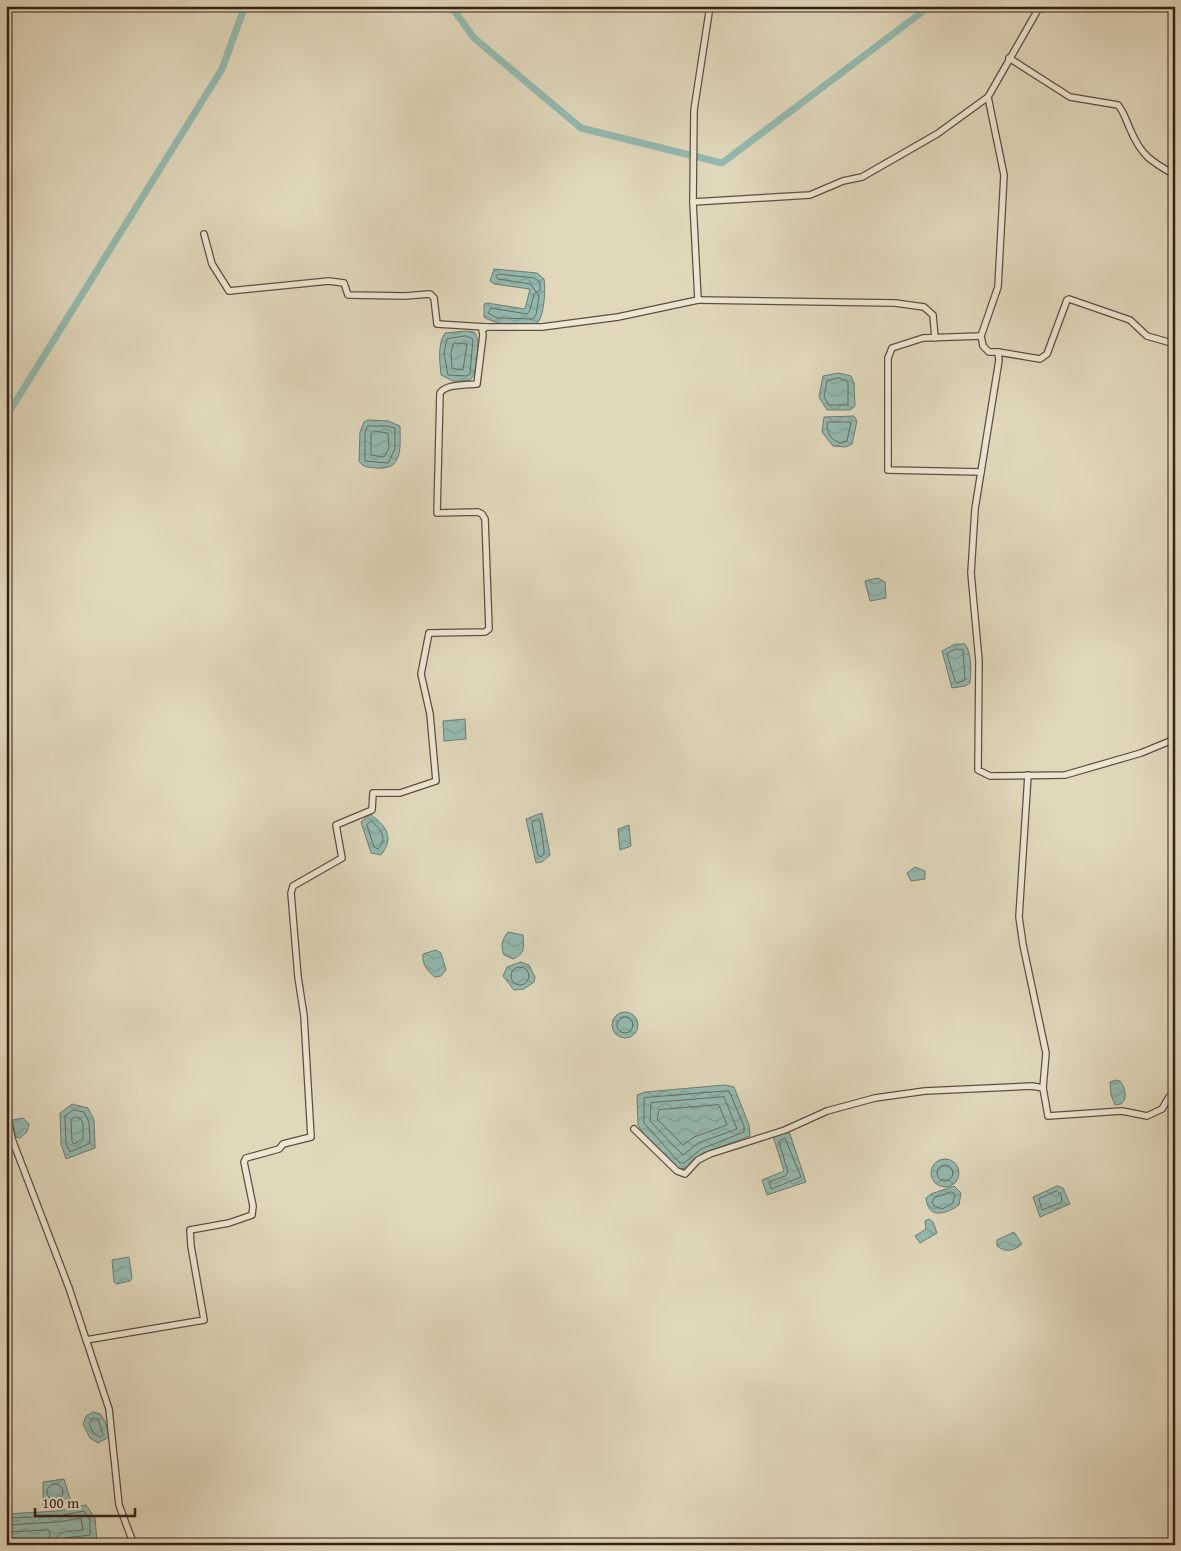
<svg xmlns="http://www.w3.org/2000/svg" width="1181" height="1551" font-family="'Gentium Book Plus',serif">
	<defs>
		<pattern id="water-waves" width="16" height="10" patternUnits="userSpaceOnUse" patternTransform="scale(1.25)"><rect width="16" height="10" fill="#94bab0"/><path d="M0 5q4-4 8 0t8 0" fill="none" stroke="#809f97"/></pattern>
	</defs>
	<rect width="100%" height="100%" fill="#e1d8bc"/>
	<filter id="stains"><feTurbulence type="fractalNoise" baseFrequency=".004" numOctaves="4"/><feColorMatrix values="0 0 0 0 .2 0 0 0 0 .09 0 0 0 0 .02 0 0 0 .5 -.17"/></filter>
	<radialGradient id="worn" r=".72"><stop offset=".6" stop-color="#630" stop-opacity="0"/><stop offset="1" stop-color="#630" stop-opacity=".3"/></radialGradient>
	<g fill="url(#water-waves)" stroke="#6e7c73">
		<path d="M494 269 537 273 544 279C546 287 544 316 538 322 530 330 493 324 484 317V304L487 303 525 309 530 289 494 284 490 281Z"/>
		<path d="M466 331 474 332C482 338 477 376 469 381H453L441 375C440 362 437 345 445 333Z"/>
		<polygon points="839,373 851,376 854,383 855,406 850,410 827,410 819,397 823,376"/>
		<polygon points="854,416 857,421 852,444 846,447 833,446 822,432 824,417"/>
		<path d="M368 420 388 421 400 426C400 446 404 471 376 468 369 467 363 468 359 461L360 432 364 422Z"/>
		<polygon points="878,578 885,582 886,598 870,601 865,581"/>
		<path d="M955 644H965C972 653 971 672 970 683L965 686 952 688 942 651Z"/>
		<polygon points="465,719 466,739 444,741 443,721"/>
		<polygon points="542,813 550,855 542,862 536,863 526,819"/>
		<path d="M370 814C386 826 395 837 381 855L371 853 361 822Z"/>
		<polygon points="629,825 631,846 620,850 618,829"/>
		<polygon points="915,867 925,871 925,879 911,881 907,873"/>
		<path d="M508 932 523 935C524 948 525 954 513 959L504 955C500 946 502 940 508 932Z"/>
		<path d="M436 950 441 953 446 970 441 976 435 977C427 971 422 964 423 954Z"/>
		<polygon points="521,962 529,965 535,977 534,982 524,989 514,990 503,976 507,967"/>
		<circle cx="625" cy="1025" r="13"/>
		<path d="M1115 1080 1120 1081C1125 1087 1128 1099 1121 1104L1115 1105 1111 1095 1110 1082Z"/>
		<polygon points="725,1085 734,1087 749,1125 750,1136 703,1153 686,1168 679,1169 643,1133 638,1125 637,1095 645,1092"/>
		<polygon points="72,1104 88,1108 94,1120 95,1148 66,1159 61,1144 60,1113"/>
		<polygon points="23,1118 29,1124 27,1132 20,1138 16,1137 12,1120"/>
		<polygon points="786,1132 790,1134 806,1182 767,1195 762,1180 784,1171 773,1136"/>
		<circle cx="945" cy="1173" r="14"/>
		<path d="M954 1186 961 1193 959 1205C946 1214 928 1220 926 1198L931 1194Z"/>
		<polygon points="1057,1186 1063,1188 1070,1204 1040,1217 1033,1197"/>
		<polygon points="929,1219 933,1222 937,1233 920,1243 915,1236 926,1229 925,1221"/>
		<path d="M1014 1232 1022 1244C1014 1251 1006 1253 997 1246V1240Z"/>
		<polygon points="129,1257 132,1278 130,1281 117,1284 114,1282 112,1260"/>
		<path d="M93 1412 100 1414C106 1421 108 1428 109 1437L98 1443 90 1438 83 1424 86 1416Z"/>
		<polygon points="64,1479 71,1502 43,1506 43,1482"/>
		<polygon points="86,1505 95,1518 97,1541 6,1545 6,1514 57,1511"/>
	</g>
	<g fill="none" stroke-linecap="round" stroke-linejoin="round">
		<g stroke="#646c64" stroke-width="1">
			<polygon points="499,274 534,278 540,282 540,291 536,292 531,284 498,279 496,276"/>
			<polygon points="537,293 539,296 536,315 533,319 497,318 488,313 491,308 527,314 530,310 534,294"/>
			<polygon points="466,336 473,339 470,374 467,376 448,375 444,353 447,339"/>
			<polygon points="454,343 467,344 463,370 452,368 451,353"/>
			<polygon points="839,378 848,382 848,405 829,405 824,397 827,381"/>
			<path d="M829 422H851L847 441 841 443C831 441 827 433 827 423Z"/>
			<polygon points="368,426 387,426 395,428 395,449 388,463 365,461 365,433"/>
			<polygon points="374,431 388,433 389,448 384,457 371,455 371,434"/>
			<polygon points="956,649 963,650 965,680 958,683 955,681 947,654"/>
			<polygon points="537,819 540,821 544,850 544,854 541,857 538,855 532,823"/>
			<path d="M371 821C381 828 388 839 378 849L374 847 367 825Z"/>
			<circle cx="520" cy="976" r="9"/>
			<circle cx="625" cy="1025" r="8"/>
			<polygon points="729,1091 744,1126 744,1132 701,1149 684,1163 680,1163 644,1123 644,1098"/>
			<polygon points="724,1097 737,1129 698,1143 683,1155 650,1121 651,1103"/>
			<polygon points="719,1105 727,1125 694,1137 683,1145 657,1119 659,1110"/>
			<polygon points="74,1110 84,1112 89,1122 90,1143 70,1152 66,1143 65,1116"/>
			<polygon points="75,1117 80,1118 83,1123 83,1139 74,1144 72,1142 71,1120"/>
			<polygon points="785,1138 801,1177 771,1189 769,1182 785,1176 788,1172 779,1142"/>
			<circle cx="945" cy="1173" r="8"/>
			<polygon points="1057,1191 1061,1195 1062,1202 1042,1210 1039,1199"/>
			<polygon points="952,1192 955,1194 953,1203 942,1209 934,1206 932,1202 934,1198"/>
			<polygon points="93,1418 98,1419 103,1435 100,1437 94,1434 89,1424"/>
			<circle cx="55" cy="1492" r="8"/>
			<polyline points="6,1518 58,1516 84,1511 90,1520 90,1535 65,1538 61,1545"/>
			<path d="M6 1525 58 1522 81 1518 83 1530C71 1532 56 1528 55 1545"/>
			<polyline points="6,1532 48,1530 50,1533 47,1545"/>
		</g>
		<g stroke="#94bab0" stroke-width="7">
			<polyline points="451,6 474,38 581,128 722,163 930,6"/>
			<polyline points="6,417 222,69 245,6"/>
		</g>
		<g stroke="#604d40" stroke-width="8">
			<g id="street">
				<polyline points="710,6 694,110 693,202 810,195 843,181 862,177 937,134 988,97"/>
				<polyline points="1040,6 988,97 1004,175 998,287 981,336 983,346 989,352 998,352 999,360 975,509 971,573 979,661 978,770 990,776 1065,775 1141,753 1175,739"/>
				<path d="M1009 58 1070 97 1118 105C1124 112 1126 120 1130 129 1141 155 1150 161 1175 175"/>
				<polyline points="204,234 212,264 229,291 329,281 344,283 348,295 405,296 430,294 434,298 437,324 486,327"/>
				<polyline points="698,300 895,303 924,307 933,315 935,338"/>
				<polyline points="998,352 1040,359 1047,354 1067,300 1069,299 1130,320 1147,336 1175,344"/>
				<polyline points="981,472 888,470 888,358 892,348 923,338 981,336"/>
				<polyline points="1028,775 1019,917 1023,945 1046,1053 1043,1088"/>
				<polyline points="6,1108 12,1139 69,1288 109,1409 119,1505 134,1545"/>
				<polyline points="634,1129 677,1171 685,1174 698,1160 710,1154 785,1130 827,1111 875,1098 925,1091 1032,1086 1043,1088 1048,1116 1122,1111 1147,1116 1162,1109 1169,1097 1175,1096"/>
				<path d="M86 1340 204 1320 191 1246 190 1230 229 1223 252 1215 253 1206 244 1162 246 1158 279 1149 283 1144 311 1137 304 1016 298 977 291 893 293 886 342 858 336 825 372 810 373 793H400L436 781 430 714 421 674 429 633 485 632 489 629 485 519 482 514 478 512 437 513 440 393C446 384 466 385 477 384L483 335 482 330 486 327H542L618 317 698 300 693 202"/>
			</g>
		</g>
		<use href="#street" stroke="#ece6d3" stroke-width="5.5"/>
	</g>
	<rect width="1181" height="1551" fill="none" stroke="#e1d8bc" stroke-width="25"/>
	<rect x="8" y="8" width="1166" height="1536" fill="none" stroke="#351f17" stroke-width="2.5"/>
	<rect x="12" y="12" width="1156" height="1526" fill="none" stroke="#351f17"/>
	<path d="M35 1508v8h100v-8" fill="none" stroke="#351f17" stroke-width="2.5"/>
	<text x="42" y="1508" font-size="15" fill="#351f17" stroke="#ece6d3" stroke-width="4" paint-order="stroke">100 m</text>
	<rect width="100%" height="100%" filter="url(#stains)"/>
	<rect width="100%" height="100%" fill="url(#worn)"/>
</svg>
